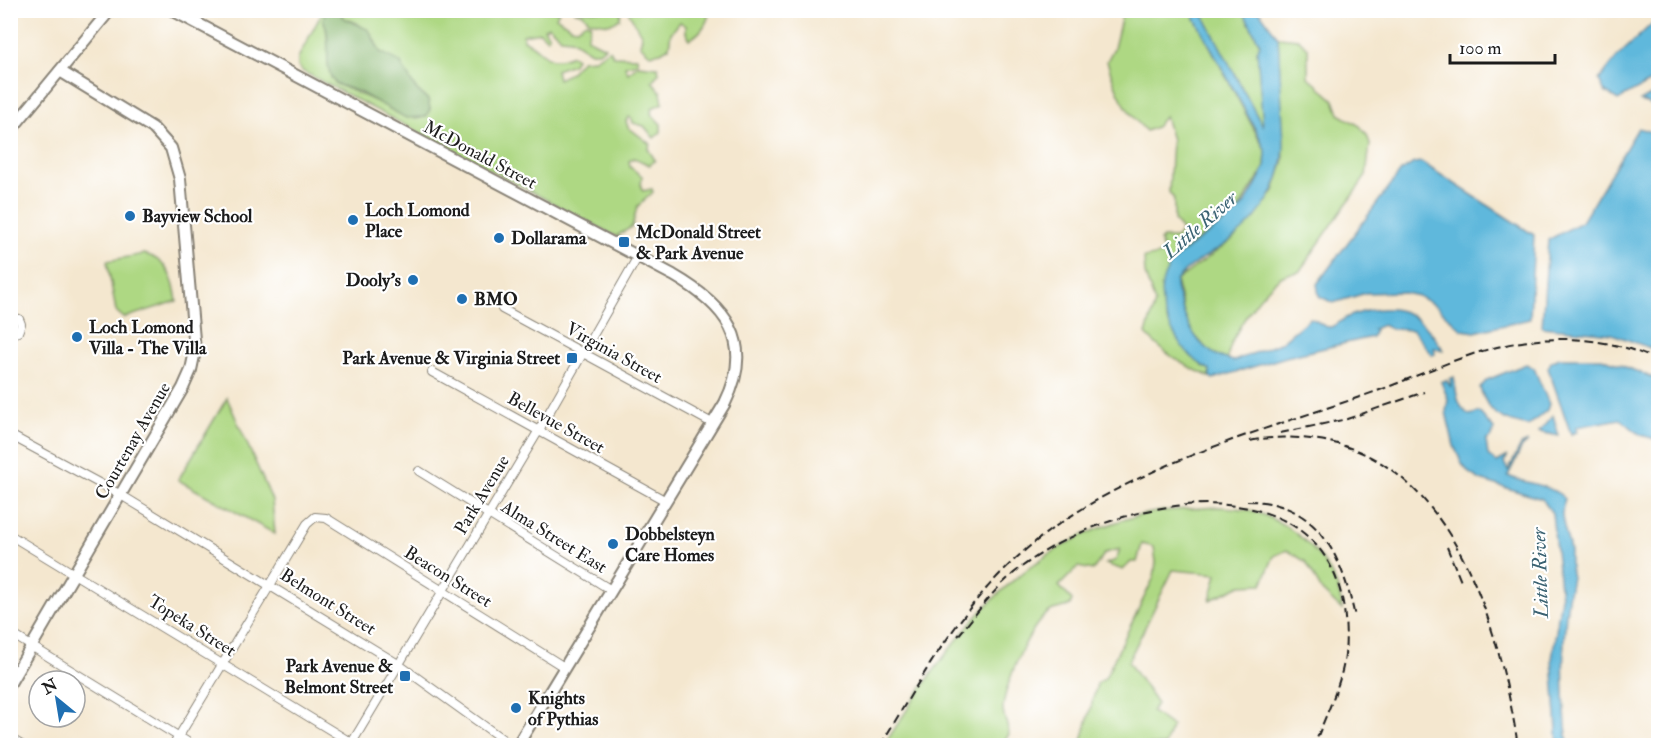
<svg xmlns="http://www.w3.org/2000/svg" width="1669" height="756" font-family="'IM FELL Double Pica',serif">
	<rect width="100%" height="100%" fill="#fff"/>
	<filter id="ink" filterUnits="userSpaceOnUse"><feTurbulence type="fractalNoise" baseFrequency=".0167" numOctaves="2"/><feDisplacementMap in="SourceGraphic" scale="12" xChannelSelector="R" yChannelSelector="G"/><feConvolveMatrix kernelMatrix="1 2 1 2 8 2 1 2 1" color-interpolation-filters="sRGB"/></filter>
	<filter id="wash" filterUnits="userSpaceOnUse"><feTurbulence type="fractalNoise" baseFrequency=".008" numOctaves="4" result="noise"/><feDisplacementMap in="SourceGraphic" scale="24" xChannelSelector="R" yChannelSelector="G"/><feGaussianBlur stdDeviation="1.35" result="paint"/><feColorMatrix in="noise" values="0 0 0 0 0 0 0 0 0 0 0 0 0 0 0 0 0 1.4 0 .05"/><feComposite in="paint" operator="in"/></filter>
	<g filter="url(#wash)">
		<rect width="100%" height="100%" fill="#f4e7cf"/>
		<g fill="#aed883" stroke="#657a50" stroke-width="1.5">
			<polygon points="621,10 620,19 609,24 590,21 583,14 573,11"/>
			<path d="M323 11H327L323 19 326 26 331 78 336 84 416 119 426 117 430 109 428 100 415 88 400 62 380 52 372 35 357 23 344 18 339 11H559L556 17 571 27 577 28 586 22 591 24 587 38 605 47 599 52H591L571 39 561 38 549 26 544 28 549 36 547 39 540 32 523 35V40C545 48 543 68 572 55L576 58 573 64 556 70 558 79 569 74 582 60 595 59 610 49 613 56 637 57 638 63 625 66 628 73 638 65 658 67 659 73 652 81 661 92 663 103 652 108 651 114 661 124V132L654 138 644 126 633 123 632 119 629 117 626 121 628 127 650 144 648 149 655 160 650 165 634 158 629 161 630 167 642 176 641 187 643 191 652 189 653 192 637 207 632 227 618 235 623 240 302 71 298 66V58Z"/>
			<path d="M628 11H709C709 22 700 34 690 39L686 33V26L680 22 671 33 669 47 661 52 650 54 640 45 642 36Z"/>
			<path d="M1123 11H1191L1266 152 1265 167 1237 212 1185 249 1161 287 1167 321 1201 365 1210 370V377C1185 366 1164 354 1146 334L1155 303 1145 274 1144 258 1164 254 1160 241 1163 238H1176L1182 230 1174 221V199L1169 192 1172 140 1165 116 1156 127 1146 131C1124 110 1116 90 1107 61L1114 48Z"/>
			<polygon points="1201,11 1243,11 1260,45 1257,50 1264,129"/>
			<path d="M1278 37 1298 39 1308 48V77L1334 100 1339 114 1360 126 1367 135 1370 144 1366 176 1299 272C1295 273 1289 273 1285 275 1267 282 1226 339 1228 360L1210 352 1188 328 1176 281 1232 240 1255 218 1274 191 1284 160Z"/>
			<path d="M144 254C167 259 174 280 177 301L124 318 116 311 107 261Z"/>
			<polygon points="227,398 272,500 275,534 178,480"/>
			<path d="M1219 507C1231 508 1245 508 1256 512 1297 526 1339 565 1342 610L1322 591 1306 562 1287 550 1274 556 1262 584 1241 585 1210 600 1217 574 1173 570 1128 662 1157 704 1151 711 1172 726 1165 745H1081L1097 684 1105 678 1154 577 1156 562 1154 547 1142 544 1137 562H1131L1123 570 1106 564 1116 560 1120 549 1105 553 1093 570 1078 567 1059 586 1072 600 1070 605C1065 608 1058 608 1053 610 1031 619 1005 684 1003 707 1002 714 1008 725 1009 734L1002 745H884C950 643 1011 548 1137 516 1163 509 1192 509 1219 507Z"/>
		</g>
		<path fill="#8ab871" stroke="#536a46" stroke-width="1.5" d="M327 10 339 11 344 18 369 30 380 52 400 62 415 88 428 100 430 109 426 117 406 118 359 92 336 84C320 66 334 40 323 19Z"/>
		<g fill="#5fb8dc" stroke="#3e6a7c" stroke-width="1.5">
			<path d="M1191 11H1201L1263 127 1257 50 1260 44 1243 11H1259L1278 37 1284 142C1284 182 1263 216 1231 240 1214 253 1190 263 1176 281 1175 289 1179 297 1181 304 1189 332 1203 355 1234 361L1280 343 1310 318C1317 319 1323 328 1330 327 1337 326 1343 318 1350 316 1395 300 1419 310 1443 350L1434 348 1435 354 1432 355 1413 330 1391 329 1383 325 1373 329 1375 330 1372 337 1286 357 1213 379 1210 377V370C1190 359 1180 346 1170 326 1139 262 1196 247 1235 214 1248 203 1257 182 1265 167L1266 152 1258 134Z"/>
			<polygon points="1658,18 1658,78 1618,100 1605,92 1599,80 1617,57"/>
			<polygon points="1658,91 1658,107 1640,101"/>
			<polygon points="1638,128 1658,134 1658,351 1612,334 1542,327 1548,240 1582,222"/>
			<polygon points="1421,162 1534,235 1530,319 1475,332 1462,330 1436,306 1418,296 1399,292 1366,293 1333,303 1319,296 1317,284 1401,171 1414,163"/>
			<polygon points="1558,358 1602,358 1657,379 1658,440 1641,435 1620,419 1576,427 1577,432 1571,434 1548,368 1551,362"/>
			<path d="M1526 364 1534 368 1549 404 1547 410 1528 426C1504 421 1488 415 1480 388L1487 380Z"/>
			<path d="M1454 377C1456 390 1457 409 1470 415L1479 412 1494 429 1492 436 1486 441 1488 455 1497 462 1508 456 1504 462 1508 471 1521 445 1528 442 1522 447 1508 476C1526 484 1551 484 1565 499 1557 517 1568 534 1570 552 1570 561 1569 568 1572 577 1560 632 1562 690 1568 745H1558L1552 659 1561 597 1552 513 1542 499 1480 480 1469 473 1462 464 1454 446 1446 412 1448 399 1441 382 1446 380 1451 387 1450 379Z"/>
			<polygon points="1553,415 1559,436 1539,432"/>
		</g>
	</g>
	<g filter="url(#ink)">
		<g fill="none" stroke-linecap="round" stroke-linejoin="round">
			<g stroke="#888276" stroke-width="10">
				<g id="street">
					<polyline points="502,309 712,423"/>
					<polyline points="10,316 19,319 21,324 18,332 10,334"/>
					<polyline points="432,372 666,501"/>
					<polyline points="10,435 121,495 398,664 512,746"/>
					<polyline points="419,471 611,590"/>
					<polyline points="10,535 355,745"/>
					<polyline points="10,633 194,746"/>
					<polyline points="10,738 23,746"/>
					<polyline points="173,746 307,524 315,517 326,518 564,667"/>
					<polyline points="350,746 539,430 637,258"/>
				</g>
			</g>
			<g stroke="#888276" stroke-width="14">
				<g id="secondary">
					<path d="M172 10 673 275C725 305 756 341 725 403L517 746"/>
					<polyline points="10,131 110,10"/>
					<polyline points="10,683 183,388 191,370 195,351 180,179 171,148 153,128 60,71"/>
				</g>
			</g>
			<use href="#street" stroke="#fff" stroke-width="8"/>
			<use href="#secondary" stroke="#fff" stroke-width="10"/>
			<g stroke="#1c1c1c" stroke-width="2" stroke-dasharray="9 4.5" stroke-linecap="butt">
				<polyline points="1280,433 1347,419 1424,392"/>
				<path d="M1250 441C1272 436 1297 437 1319 440 1454 461 1500 630 1518 746"/>
				<path d="M1247 501C1318 501 1342 556 1355 617"/>
				<polyline points="1447,547 1462,584"/>
				<path d="M958 636C977 613 995 587 1019 569 1127 485 1361 454 1345 655 1342 683 1324 719 1314 746"/>
				<path d="M880 746C925 672 963 602 1030 546 1128 465 1260 432 1377 391 1424 374 1473 349 1522 342 1568 335 1618 340 1658 361"/>
			</g>
		</g>
	</g>
	<g fill="#1f6fb2" stroke="#fff" stroke-width="2">
		<circle cx="130" cy="216" r="6"/>
		<circle cx="353" cy="220" r="6"/>
		<circle cx="499" cy="238" r="6"/>
		<rect x="618" y="236" width="12" height="12" rx="3"/>
		<circle cx="413" cy="280" r="6"/>
		<circle cx="462" cy="299" r="6"/>
		<circle cx="77" cy="337" r="6"/>
		<rect x="566" y="352" width="12" height="12" rx="3"/>
		<circle cx="613" cy="544" r="6"/>
		<rect x="399" y="670" width="12" height="12" rx="3"/>
		<circle cx="516" cy="708" r="6"/>
	</g>
	<g text-anchor="middle" dominant-baseline="central" stroke-width="4.5" stroke-linejoin="round" paint-order="stroke">
		<g font-size="18" fill="#1c1c1c" stroke="#fff">
			<text transform="translate(480 155) rotate(28)">McDonald Street</text>
			<text transform="translate(614 353) rotate(29)">Virginia Street</text>
			<text transform="translate(556 423) rotate(29)">Bellevue Street</text>
			<text transform="translate(133 441) rotate(-60)">Courtenay Avenue</text>
			<text transform="translate(482 495) rotate(-59)">Park Avenue</text>
			<text transform="translate(554 537) rotate(32)">Alma Street East</text>
			<text transform="translate(448 577) rotate(32)">Beacon Street</text>
			<text transform="translate(328 602) rotate(32)">Belmont Street</text>
			<text transform="translate(192 626) rotate(32)">Topeka Street</text>
		</g>
		<g font-size="18" font-weight="bold" fill="#1c1c1c" stroke="#fff" text-anchor="start">
			<text x="365" y="210">Loch Lomond<tspan x="365" dy="21">Place</tspan></text>
			<text x="142" y="216">Bayview School</text>
			<text x="636" y="232">McDonald Street<tspan x="636" dy="21">&amp; Park Avenue</tspan></text>
			<text x="511" y="238">Dollarama</text>
			<text x="401" y="280" text-anchor="end">Dooly's</text>
			<text x="474" y="299">BMO</text>
			<text x="89" y="327">Loch Lomond<tspan x="89" dy="21">Villa - The Villa</tspan></text>
			<text x="560" y="358" text-anchor="end">Park Avenue &amp; Virginia Street</text>
			<text x="625" y="534">Dobbelsteyn<tspan x="625" dy="21">Care Homes</tspan></text>
			<text x="393" y="666" text-anchor="end">Park Avenue &amp;<tspan x="393" dy="21">Belmont Street</tspan></text>
			<text x="528" y="698">Knights<tspan x="528" dy="21">of Pythias</tspan></text>
		</g>
		<g font-size="20" font-style="italic" fill="#3a6272" stroke="#fff">
			<text transform="translate(1200 225) rotate(-41)">Little River</text>
			<text transform="translate(1540 573) rotate(-92)">Little River</text>
		</g>
	</g>
	<rect width="1669" height="756" fill="none" stroke="#fff" stroke-width="36"/>
	<g transform="translate(57 699) rotate(330)"><circle r="28" fill="#ffffff" stroke="#a4a4a4" stroke-width="1.5"/>
	<path d="M0-4.5L10 22L0 15L-10 22Z" fill="#1f6fb2"/>
	<text y="-9" font-size="16" font-weight="bold" text-anchor="middle" fill="#1c1c1c">N</text>
	</g>
	<path d="M1450 54v9h105v-9" fill="none" stroke="#1c1c1c" stroke-width="3"/>
	<text x="1459" y="54" font-size="18" fill="#1c1c1c" stroke="#ffffff" stroke-width="4.5" paint-order="stroke">100 m</text>
</svg>
